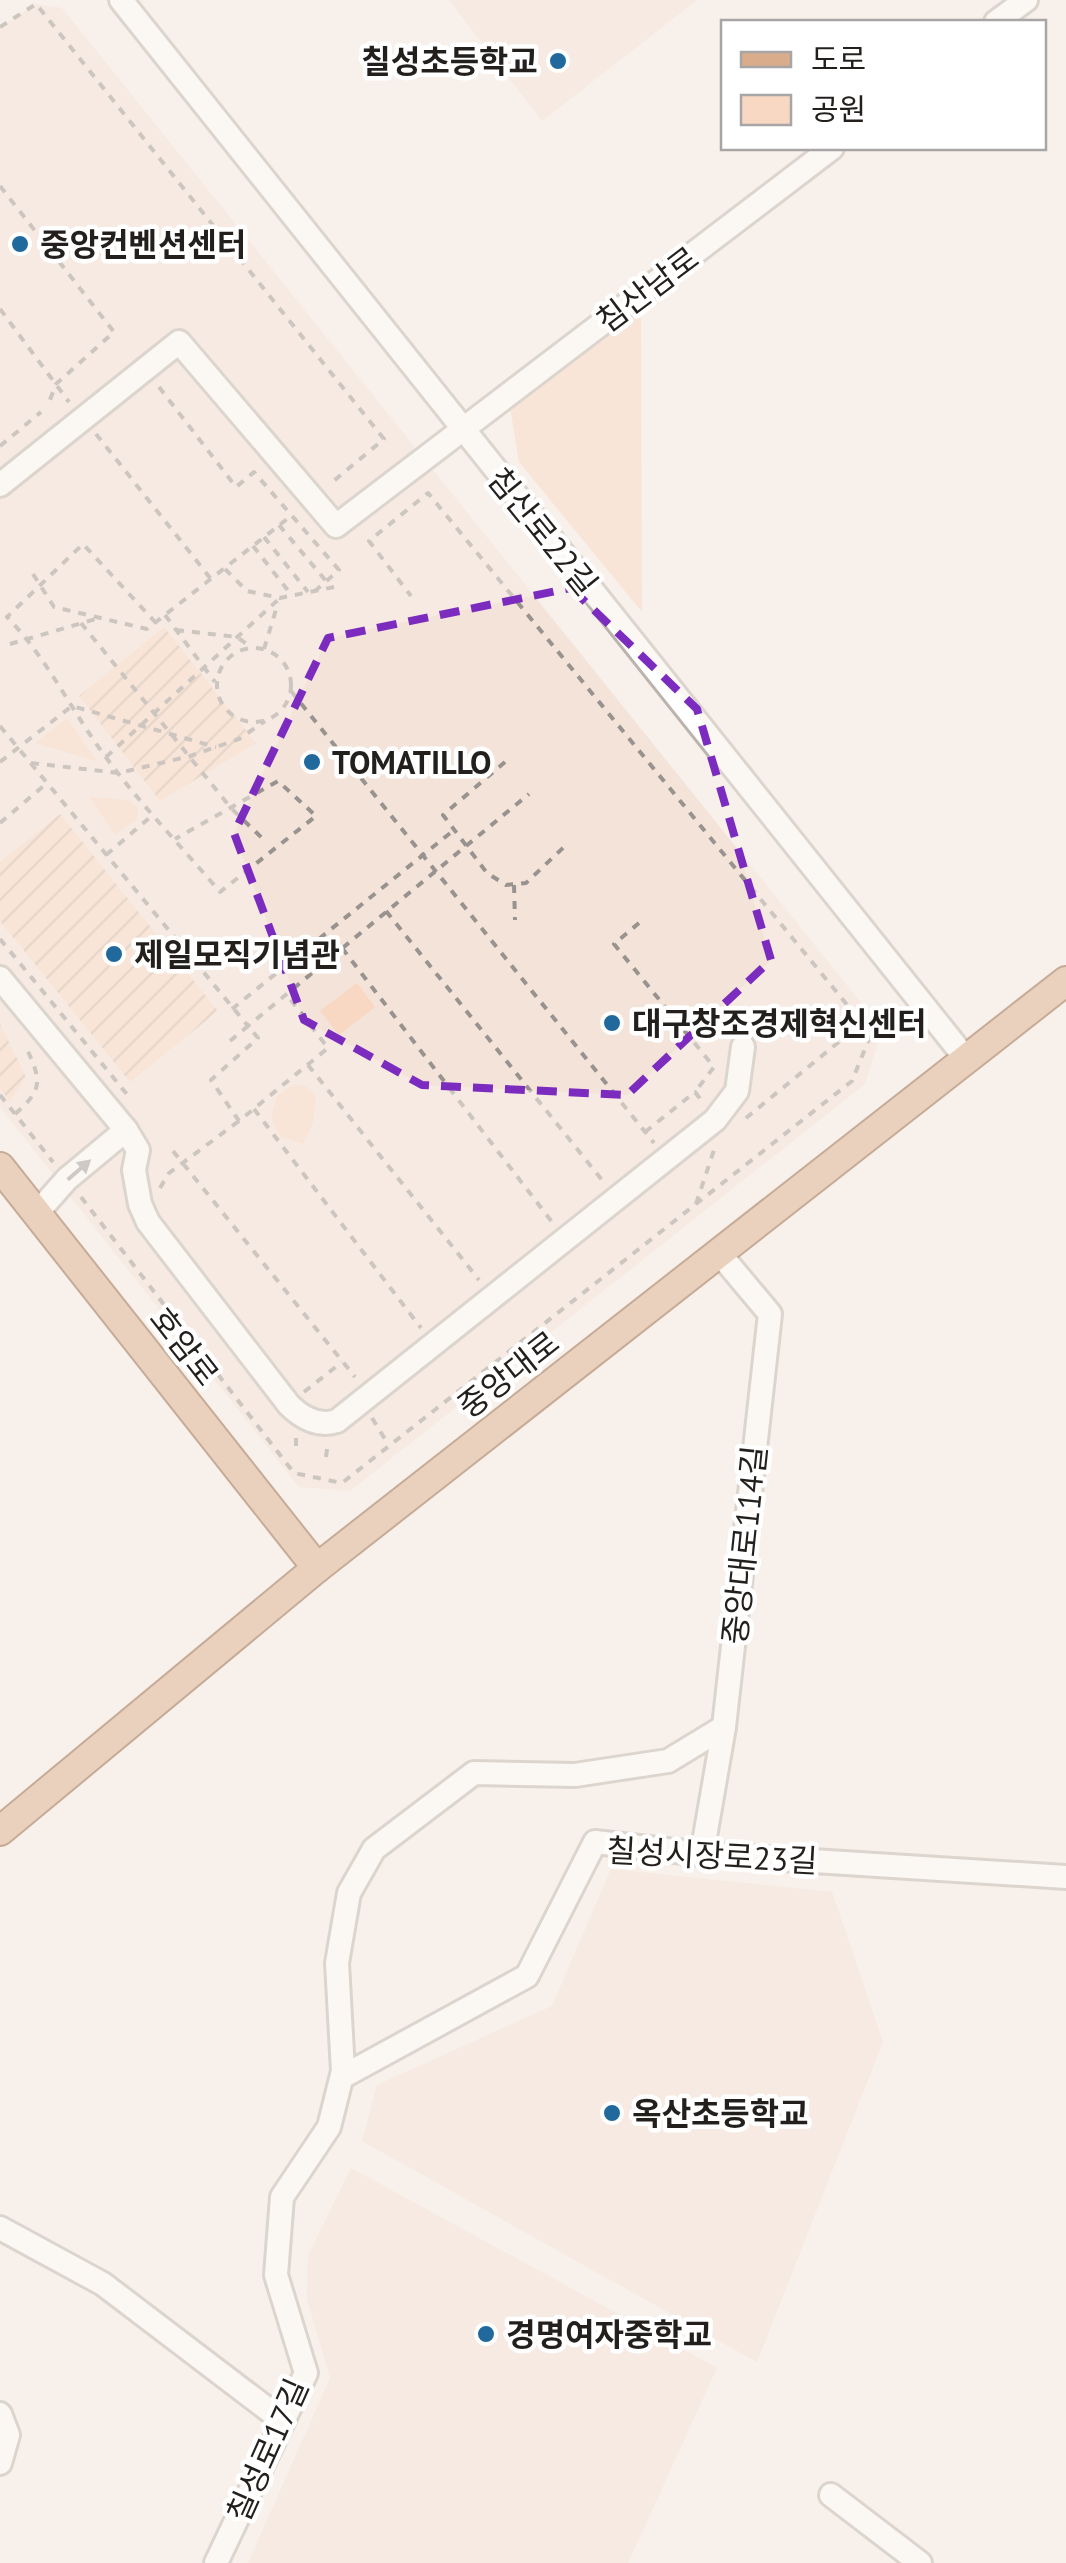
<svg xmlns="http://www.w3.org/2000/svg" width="1066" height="2563" font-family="'PT Sans','Noto Sans KR',sans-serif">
	<defs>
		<pattern id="garden-furrows" width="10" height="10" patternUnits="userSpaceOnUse" patternTransform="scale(2.5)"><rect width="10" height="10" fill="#f9d8c3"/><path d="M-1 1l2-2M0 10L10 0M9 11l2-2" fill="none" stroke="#d5b9a7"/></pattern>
	</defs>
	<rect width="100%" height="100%" fill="#f8f0ea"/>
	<g fill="#f3e3d9">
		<polygon points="449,0 697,0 542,121"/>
		<polygon points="36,4 62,8 882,1029 865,1084 350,1491 299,1487 0,1107 0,27"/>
		<polygon points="611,1869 832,1892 883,2042 757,2362 362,2141 377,2085 552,2006"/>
		<polygon points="351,2168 717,2368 628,2563 248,2563 330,2378 307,2299 308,2256"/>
	</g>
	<g fill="#f9d8c3">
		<polygon points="641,293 642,612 519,462 508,395"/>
		<polygon points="67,718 98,762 35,743"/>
		<polygon points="89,797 128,800 138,807 137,819 115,835"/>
		<polygon points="357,983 375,1007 339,1035 320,1011"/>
		<polygon points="294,1084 305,1086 316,1096 313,1123 303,1144 280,1137 271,1117 277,1096"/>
	</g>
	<g fill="url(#garden-furrows)">
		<polygon points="164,627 256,743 160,801 79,696"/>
		<polygon points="60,814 218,1011 130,1082 0,921 0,862"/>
		<polygon points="0,1024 26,1077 10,1101 0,1089"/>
	</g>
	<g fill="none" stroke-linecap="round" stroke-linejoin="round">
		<g stroke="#bbb3ae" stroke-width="28">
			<g id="minor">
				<polyline points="121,0 967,1060"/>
				<polyline points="996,22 1026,0"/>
				<polyline points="0,485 179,342 336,526 832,148"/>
				<path d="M0 978 126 1130 138 1150 134 1170 140 1204 148 1222 289 1405C302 1418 319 1427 337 1421L715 1120 737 1091 743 1047"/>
				<polyline points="36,1214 67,1179 126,1130"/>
				<polyline points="702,1854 724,1727 770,1314 719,1253"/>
				<polyline points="342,2077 527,1976 595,1842 702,1854 1066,1877"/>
				<polyline points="0,2228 103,2284 283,2421"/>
				<polyline points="0,2414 8,2435 0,2463"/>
				<polyline points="831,2495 920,2563"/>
				<polyline points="216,2563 306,2373 276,2275 282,2197 329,2127 343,2071 337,1963 349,1893 374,1849 474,1773 575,1775 668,1761 724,1727"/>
			</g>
		</g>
		<g stroke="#895732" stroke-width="32">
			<g id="major">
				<polyline points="0,1167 317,1568"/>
				<polyline points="0,1831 317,1568 1066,981"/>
			</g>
		</g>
		<g stroke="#99938f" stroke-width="4" stroke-dasharray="8 8" stroke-linecap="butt">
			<polyline points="0,27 36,4 384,439 330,484"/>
			<polyline points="0,186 114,332 56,384 48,405"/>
			<polyline points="0,309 69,402"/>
			<polyline points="159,387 236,487 254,472 339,570 315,591"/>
			<polyline points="96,434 211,579"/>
			<polyline points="0,446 41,412"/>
			<polyline points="279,525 326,581"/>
			<polyline points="264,537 308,592"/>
			<polyline points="253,546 290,593"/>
			<polyline points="225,569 247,591 280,598 339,586"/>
			<polyline points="33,574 54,607 147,629 291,516"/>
			<polyline points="165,615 215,682"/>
			<polyline points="81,623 231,808 262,838"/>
			<path d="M156 623 83 544 7 617C47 658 71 710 105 756 140 804 182 847 220 892L316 816 278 781 175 839"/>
			<polyline points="176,630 237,637 251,647"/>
			<polyline points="10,644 96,619"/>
			<circle cx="254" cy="685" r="37"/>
			<polyline points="264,649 278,603"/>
			<polyline points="291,691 654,1143"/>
			<polyline points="0,726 248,1026 529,794"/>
			<polyline points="106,757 280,598"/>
			<polyline points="0,762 72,706 216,747"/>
			<polyline points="505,762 443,815 487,873 506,885 526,883 566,845"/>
			<polyline points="31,763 119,773 190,756 239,739 265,721"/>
			<polyline points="0,823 47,783"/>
			<polyline points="106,855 154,814"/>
			<polyline points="514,885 515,920"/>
			<polyline points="386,911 602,1180"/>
			<polyline points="639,923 614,944 714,1067 695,1092"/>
			<polyline points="0,939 130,1098"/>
			<polyline points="342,948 552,1222"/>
			<polyline points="232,1009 454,830"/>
			<polyline points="230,1041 248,1026 258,1038 211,1080 239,1121 328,1048 287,995"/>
			<polyline points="308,1065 479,1280"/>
			<polyline points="0,1095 53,1162"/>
			<polyline points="254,1109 421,1328"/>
			<path d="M15 1114C44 1089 41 1080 26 1047"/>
			<polyline points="746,1118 862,1023"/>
			<polyline points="645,1132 695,1092 701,1100"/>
			<polyline points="173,1151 355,1377"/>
			<polyline points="160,1188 169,1173 239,1121"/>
			<polyline points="81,1197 294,1473 342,1483 852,1081 871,1034 428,493 369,541 411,596"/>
			<polyline points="696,1204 715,1147"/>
			<polyline points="304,1392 342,1362"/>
			<polyline points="372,1418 388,1444"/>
			<polyline points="296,1446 296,1435"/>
			<polyline points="326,1457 328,1442"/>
		</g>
		<use href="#minor" stroke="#fff" stroke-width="22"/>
		<use href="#major" stroke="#d9ac8b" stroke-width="28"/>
	</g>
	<defs><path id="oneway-solid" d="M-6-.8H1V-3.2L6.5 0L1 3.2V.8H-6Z" transform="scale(2.5)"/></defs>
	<use fill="#9c9a99" href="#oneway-solid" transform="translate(79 1170) rotate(-41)"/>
	<path d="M0 0H1066V2563H0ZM571 588 697 709 771 960 627 1095 422 1085 304 1020 234 833 328 638Z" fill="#f8f0ea" fill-opacity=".55" fill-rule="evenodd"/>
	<path fill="none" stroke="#7b2cbf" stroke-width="8" stroke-dasharray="20 12" stroke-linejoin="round" d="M571 588 697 709 771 960 627 1095 422 1085 304 1020 234 833 328 638Z"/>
	<g fill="#21689c" stroke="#fff" stroke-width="4">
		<circle cx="558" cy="61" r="10"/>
		<circle cx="20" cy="244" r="10"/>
		<circle cx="312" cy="762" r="10"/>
		<circle cx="114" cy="954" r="10"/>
		<circle cx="612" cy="1023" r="10"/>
		<circle cx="612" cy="2113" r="10"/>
		<circle cx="486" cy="2334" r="10"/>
	</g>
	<g text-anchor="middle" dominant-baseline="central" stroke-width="9" stroke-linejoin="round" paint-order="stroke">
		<g font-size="32" font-weight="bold" fill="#221f1d" stroke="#fff" text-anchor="start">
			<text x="538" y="61" text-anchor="end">칠성초등학교</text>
			<text x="40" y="244">중앙컨벤션센터</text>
			<text x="332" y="762">TOMATILLO</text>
			<text x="134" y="954">제일모직기념관</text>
			<text x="632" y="1023">대구창조경제혁신센터</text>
			<text x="632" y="2113">옥산초등학교</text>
			<text x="506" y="2334">경명여자중학교</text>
		</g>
		<g font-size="32" fill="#221f1d" stroke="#fff">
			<text transform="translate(647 289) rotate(-37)">침산남로</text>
			<text transform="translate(543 531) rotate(51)">침산로22길</text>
			<text transform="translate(185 1346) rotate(52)">호암로</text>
			<text transform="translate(508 1374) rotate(-38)">중앙대로</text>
			<text transform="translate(744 1545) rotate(-84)">중앙대로114길</text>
			<text transform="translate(712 1855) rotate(3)">칠성시장로23길</text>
			<text transform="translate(267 2450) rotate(-66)">칠성로17길</text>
		</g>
	</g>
	<rect x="721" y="20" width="325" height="130" fill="#ffffff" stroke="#a7a5a5" stroke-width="2.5"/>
	<rect x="741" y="52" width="50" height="15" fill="#d9ac8b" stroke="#a7a5a5" stroke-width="2.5"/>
	<text x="811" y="70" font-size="30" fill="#221f1d">도로</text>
	<rect x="741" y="95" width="50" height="30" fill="#f9d8c3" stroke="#a7a5a5" stroke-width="2.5"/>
	<text x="811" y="120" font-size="30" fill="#221f1d">공원</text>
</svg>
